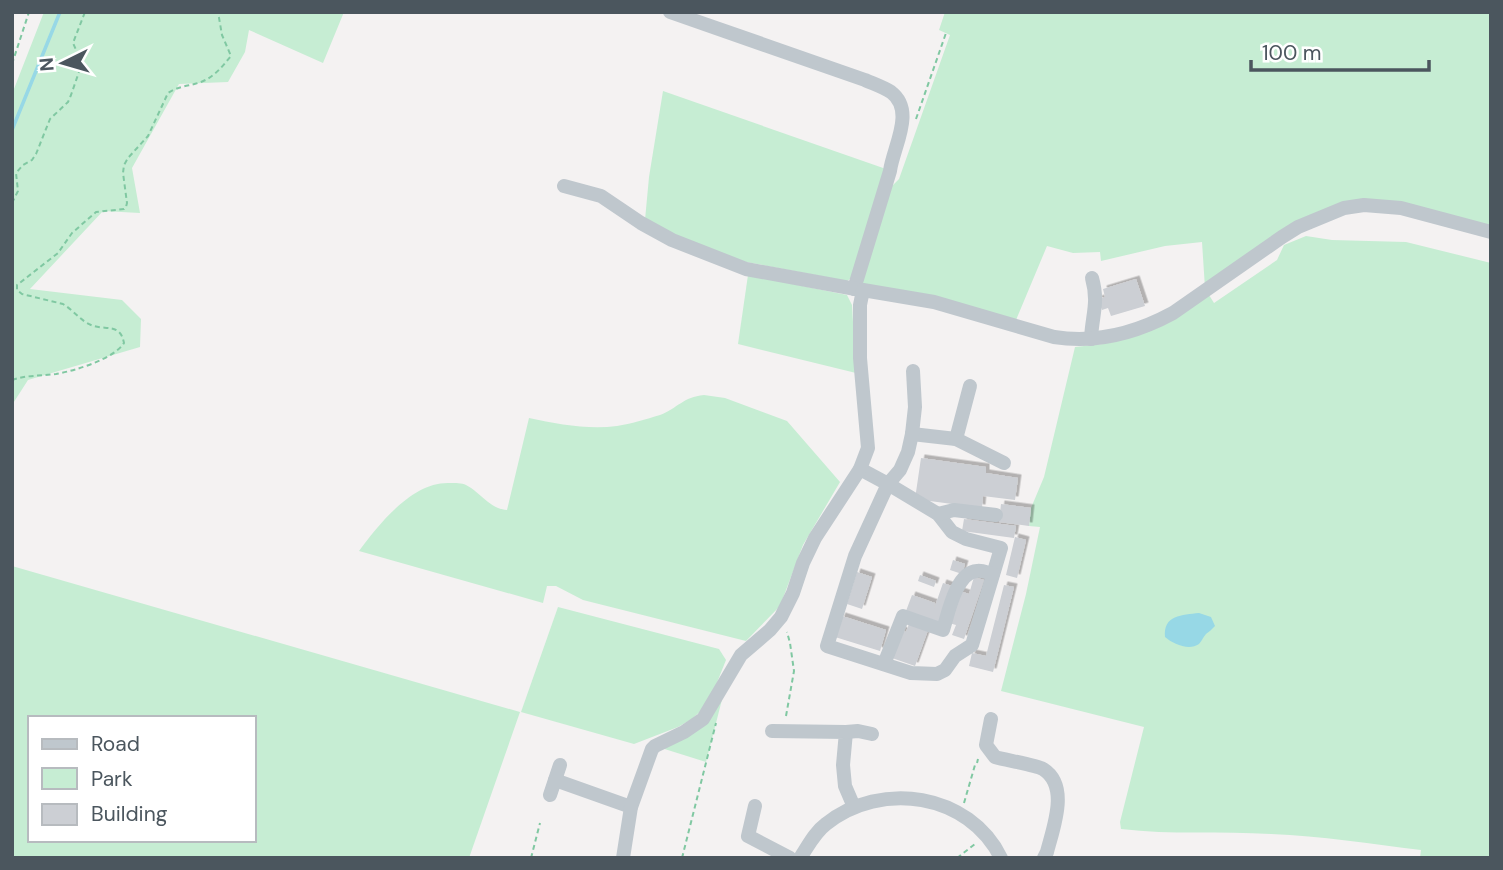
<svg xmlns="http://www.w3.org/2000/svg" width="1503" height="870" font-family="'DM Sans',sans-serif">
	<defs>
		<filter id="shadow"><feDropShadow dx="3.5" dy="-3.5" stdDeviation="0" flood-color="#0004"/></filter>
	</defs>
	<rect width="100%" height="100%" fill="#f4f2f2"/>
	<g fill="#c6edd3" fill-rule="evenodd">
		<polygon points="44,12 344,12 323,63 249,30 245,52 228,82 179,84 132,168 140,213 103,211 30,289 122,300 141,319 140,347 28,380 12,405 12,94"/>
		<polygon points="945,12 1491,12 1491,227 1342,205 1205,288 1202,242 1165,246 1101,261 1100,252 1073,253 1047,246 1016,320 861,284 890,188 899,179 950,35 939,30"/>
		<polygon points="663,91 886,169 853,277 847,281 741,261 708,250 645,220 649,177"/>
		<path d="M1306 236 1332 240 1406 242 1491 263V858H1420L1421 850C1371 844 1321 836 1271 834 1221 831 1171 835 1121 829L1120 822 1144 727 1001 691 1026 594 1040 527 1029 526 1031 508 1044 477 1075 347 1103 344 1209 295 1214 303 1277 260 1284 245Z"/>
		<polygon points="748,275 847,295 852,305 856,373 738,344"/>
		<path d="M704 395 725 398 787 421 840 482 803 545 780 606 746 641 583 600 556 586H547L543 603 359 551C379 524 413 481 450 483 455 483 462 483 466 485 480 492 490 509 507 510L529 418C558 424 588 430 617 426 631 424 646 419 660 415 678 408 683 397 704 395Z"/>
		<path d="M12 566 520 712 469 858H12ZM30 718H254V840H30Z"/>
		<polygon points="558,607 719,649 726,660 714,690 704,708 692,719 678,727 634,744 521,712"/>
		<polygon points="727,680 706,762 655,746 684,732"/>
	</g>
	<path fill="#97d8e6" d="M1199 613 1211 617 1215 626C1212 629 1209 632 1206 634 1203 637 1202 641 1199 644 1189 651 1173 644 1165 637 1163 615 1182 615 1199 613Z"/>
	<g fill="none" stroke-linecap="round" stroke-linejoin="round">
		<polyline stroke="#97d8e6" stroke-width="3.5" points="12,130 60,12"/>
	</g>
	<g fill="#cccfd4" filter="url(#shadow)">
		<polygon points="1136,279 1145,306 1111,316 1108,308 1102,310 1098,299 1105,297 1103,289"/>
		<polygon points="921,458 986,467 986,473 1018,478 1015,500 983,496 982,508 915,499"/>
		<polygon points="1001,504 1031,508 1029,526 999,522"/>
		<polygon points="964,519 1016,526 1014,538 962,531"/>
		<polygon points="1015,537 1026,540 1017,578 1006,575"/>
		<polygon points="953,560 965,564 962,574 950,570"/>
		<polygon points="857,572 872,577 862,609 847,604"/>
		<polygon points="920,575 936,581 934,587 918,581"/>
		<polygon points="974,577 984,580 964,639 952,635 956,625 949,623 960,591 969,594"/>
		<polygon points="943,583 952,586 939,623 906,611 912,595 935,603 934,609"/>
		<polygon points="1004,585 1014,587 993,672 969,666 972,653 986,656"/>
		<polygon points="842,616 886,630 880,651 835,637"/>
		<polygon points="909,624 928,630 915,666 892,658 902,630 906,632"/>
	</g>
	<g fill="none" stroke-linecap="round" stroke-linejoin="round">
		<g stroke="#80c8a2" stroke-width="2" stroke-dasharray="5 3.5" stroke-linecap="butt">
			<polyline points="12,64 29,12"/>
			<polyline points="916,119 946,33"/>
			<polyline points="12,203 18,191 16,173 23,165 32,160 36,154 50,119 68,102 71,95 80,69 80,59 73,43 85,12"/>
			<path d="M12 380C26 375 41 376 56 374 74 371 114 359 124 343 120 322 105 331 91 325 81 321 73 310 63 304L22 294 17 290V285L58 253 72 233 96 212 124 209 126 207 127 203 123 173 124 165 128 158 148 136 168 93C178 86 190 86 201 82 214 77 222 67 231 56L222 35 218 12"/>
			<polyline points="786,716 794,671 790,643 787,632"/>
			<polyline points="964,803 975,765 977,763 978,759"/>
			<polyline points="531,858 540,823"/>
			<polyline points="682,858 716,723"/>
			<polyline points="957,858 975,844"/>
		</g>
		<g stroke="#bfc7cd" stroke-width="14">
			<path d="M670 12 865 80C874 84 883 87 891 92 916 111 893 147 890 171L854 289"/>
			<polyline points="564,186 601,196 641,223 672,240 746,269 861,290"/>
			<path d="M1091 339C1092 315 1099 303 1092 278"/>
			<polyline points="912,434 956,439 1004,463"/>
			<polyline points="956,439 970,386"/>
			<polyline points="860,469 888,484 938,514 952,532 966,539 1001,548 972,645 955,656 945,670 937,674 911,673 827,646 855,556 888,484 900,470 908,452 912,434 915,407 913,371"/>
			<polyline points="938,514 954,510 996,515"/>
			<path d="M884 664 903 616 943 630C948 614 956 572 977 571 982 570 988 573 993 574"/>
			<path d="M991 719 986 745 995 757C1005 760 1036 765 1043 769 1070 786 1053 828 1047 852L1044 858"/>
			<polyline points="772,731 846,732 843,765 845,786 854,807"/>
			<polyline points="846,732 858,731 872,734"/>
			<polyline points="555,780 631,807"/>
			<polyline points="550,795 560,765"/>
			<polyline points="755,806 748,836 790,858"/>
			<path d="M623 858 631 807 652 749 655 746 684 732 703 719 741 655 770 630 781 617 793 593 803 563 815 538 860 469 868 448 860 358V305L863 290 934 302 1054 337C1097 344 1136 333 1173 313L1282 237 1298 227 1344 208 1364 205 1401 208 1491 232"/>
			<path d="M800 858C808 846 815 832 826 824 881 780 969 793 1001 858"/>
		</g>
	</g>
	<rect width="1503" height="870" fill="none" stroke="#4b565e" stroke-width="28"/>
	<rect x="28" y="716" width="228" height="126" fill="#ffffff" stroke="#b7bbbf" stroke-width="2"/>
	<rect x="42" y="739" width="35" height="10" fill="#bfc7cd" stroke="#b7bbbf" stroke-width="2"/>
	<text x="91" y="751" font-size="21" fill="#4b565e">Road</text>
	<rect x="42" y="768" width="35" height="21" fill="#c6edd3" stroke="#b7bbbf" stroke-width="2"/>
	<text x="91" y="786" font-size="21" fill="#4b565e">Park</text>
	<rect x="42" y="804" width="35" height="21" fill="#cccfd4" stroke="#b7bbbf" stroke-width="2"/>
	<text x="91" y="821" font-size="21" fill="#4b565e">Building</text>
	<g transform="translate(63 63) rotate(265)" stroke="#ffffff" stroke-width="5" paint-order="stroke">
	<path d="M0-5L12 26L0 18L-12 26Z" fill="#4b565e"/>
	<text y="-10" font-size="19" font-weight="bold" text-anchor="middle" fill="#4b565e">N</text>
	</g>
	<path d="M1251 60v10h178v-10" fill="none" stroke="#4b565e" stroke-width="3.5"/>
	<text x="1262" y="60" font-size="21" fill="#4b565e" stroke="#ffffff" stroke-width="5" paint-order="stroke">100 m</text>
</svg>
